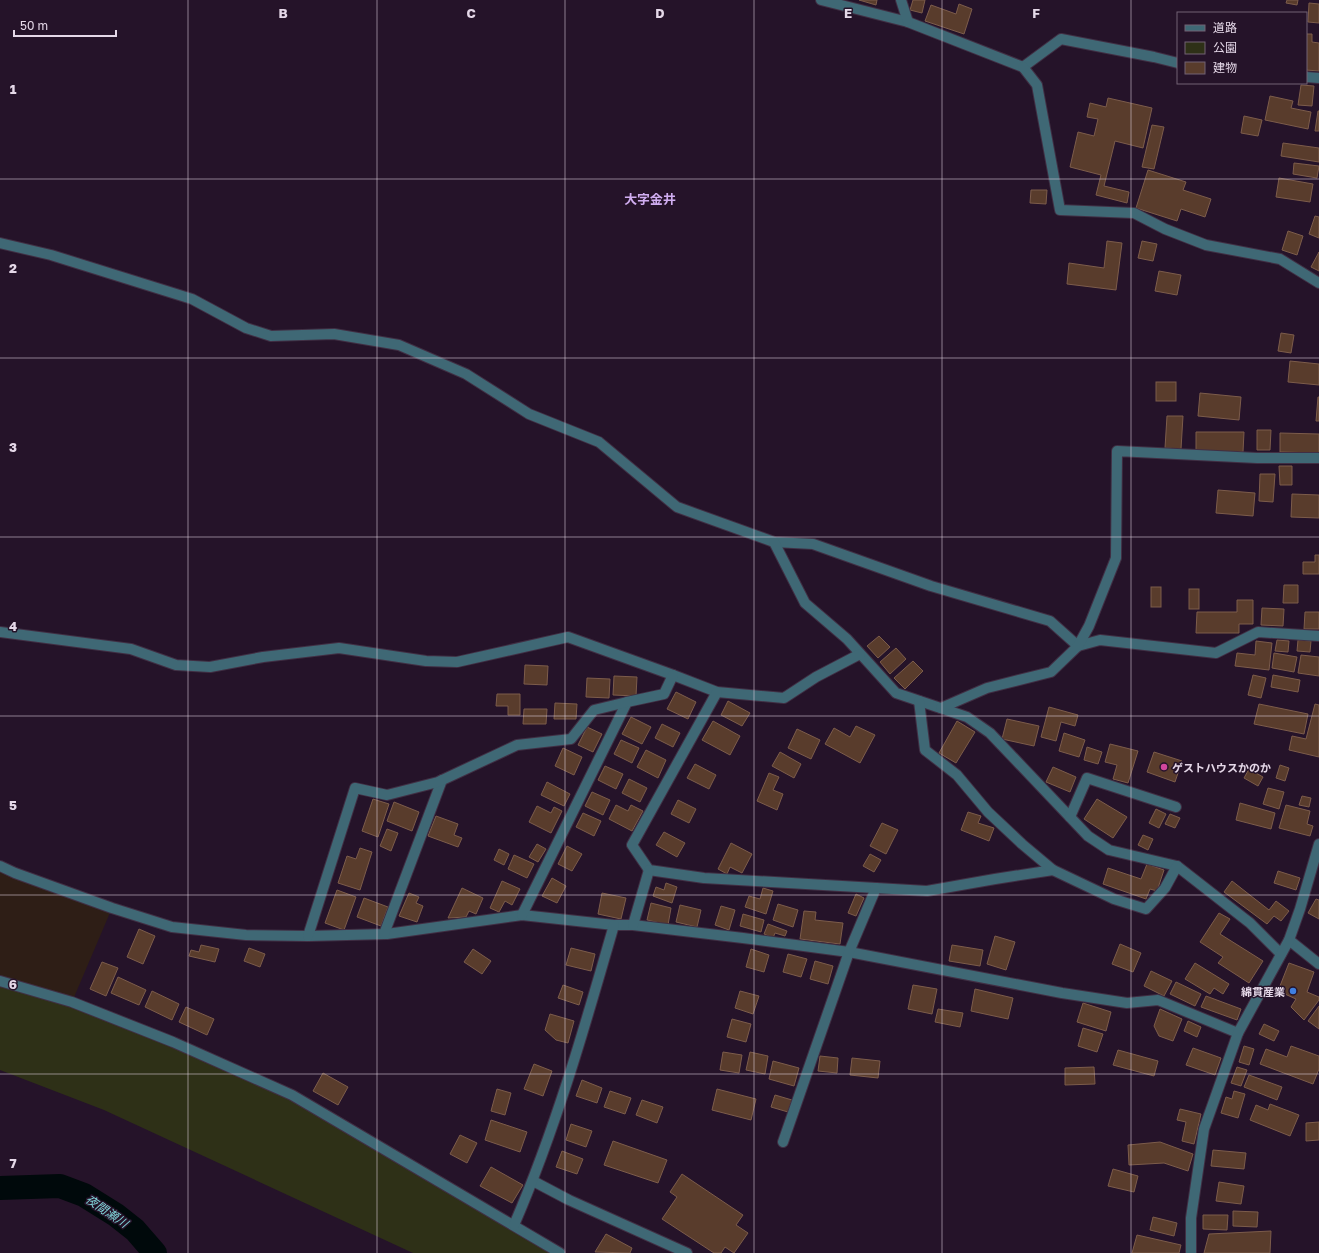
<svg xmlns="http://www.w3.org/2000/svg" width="1319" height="1253" font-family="'Golos Text','Noto Sans JP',sans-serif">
	<rect width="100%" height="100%" fill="#251329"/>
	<polygon fill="#2e1e16" points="0,866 112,908 72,1002 0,981"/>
	<polygon fill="#2e3017" points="0,981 72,1002 292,1095 557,1253 413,1253 104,1110 0,1070"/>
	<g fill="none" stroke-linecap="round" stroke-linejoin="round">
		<polyline stroke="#00090b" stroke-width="24" points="0,1188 60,1186 84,1195 116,1215 135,1230 155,1253"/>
	</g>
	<g fill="#593c2c" stroke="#7c5c4b">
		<polygon points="859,0 877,0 876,5"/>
		<polygon points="913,0 925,0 922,13 910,10"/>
		<polygon points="1287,0 1298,0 1297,5 1286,3"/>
		<polygon points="1309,3 1319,4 1319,23 1308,22"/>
		<polygon points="959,4 972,9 964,34 925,21 931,5 956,14"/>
		<polygon points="1306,34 1312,34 1312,42 1319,43 1319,71 1306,70"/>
		<polygon points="1301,85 1314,86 1312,106 1298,105"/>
		<polygon points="1270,96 1293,101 1291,108 1311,112 1308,129 1265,120"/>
		<polygon points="1108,98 1152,108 1143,148 1115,141 1104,186 1129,192 1127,203 1096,195 1101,175 1070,167 1078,132 1094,136 1098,119 1087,117 1090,103 1106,107"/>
		<polygon points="1318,111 1319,111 1319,131 1315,131"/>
		<polygon points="1244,116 1262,120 1258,136 1241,133"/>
		<polygon points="1152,125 1164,127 1154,169 1142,167"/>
		<polygon points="1283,143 1319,148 1319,162 1281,156"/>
		<polygon points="1294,163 1319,166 1317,178 1293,174"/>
		<polygon points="1148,170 1186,182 1183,190 1211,199 1205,217 1181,209 1177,221 1136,208"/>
		<polygon points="1279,178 1313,184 1310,202 1276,197"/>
		<polygon points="1031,190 1047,190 1046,204 1030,203"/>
		<polygon points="1315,216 1319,217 1319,238 1309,234"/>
		<polygon points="1288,231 1303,236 1297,255 1282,250"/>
		<polygon points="1107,241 1122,243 1116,290 1067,284 1069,263 1104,268"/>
		<polygon points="1142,241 1157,244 1153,261 1138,258"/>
		<polygon points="1319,252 1319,271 1311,267"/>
		<polygon points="1159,271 1181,275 1177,295 1155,291"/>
		<polygon points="1281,333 1294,335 1291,353 1278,351"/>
		<polygon points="1290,361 1319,364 1319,385 1288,382"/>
		<rect x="1156" y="382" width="20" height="19"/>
		<polygon points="1200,393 1241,397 1239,420 1198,416"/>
		<polygon points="1318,397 1319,397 1319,421 1316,421"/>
		<polygon points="1167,416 1183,416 1181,449 1165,448"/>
		<polygon points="1257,430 1271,430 1270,450 1257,450"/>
		<polygon points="1196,432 1244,432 1243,452 1196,451"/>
		<polygon points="1280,433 1319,434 1319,453 1280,452"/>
		<polygon points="1279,466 1292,466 1292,485 1280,485"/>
		<polygon points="1260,474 1275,474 1273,502 1259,501"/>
		<polygon points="1218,490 1255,493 1253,516 1216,513"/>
		<polygon points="1292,494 1319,495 1319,518 1291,517"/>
		<polygon points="1315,555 1319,555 1319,574 1303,574 1303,562 1315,562"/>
		<polygon points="1284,585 1298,585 1298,603 1283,603"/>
		<rect x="1151" y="587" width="10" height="20"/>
		<rect x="1189" y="589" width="10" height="20"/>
		<polygon points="1237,600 1253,600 1253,624 1239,624 1239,633 1196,633 1197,612 1237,612"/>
		<polygon points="1262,608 1284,609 1283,626 1261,625"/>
		<polygon points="1305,612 1319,612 1319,629 1304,629"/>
		<polygon points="879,636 890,647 878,658 867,646"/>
		<polygon points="1277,640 1289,641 1288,652 1275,651"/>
		<polygon points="1298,640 1311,641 1310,652 1297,651"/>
		<polygon points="1256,641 1272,643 1269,670 1235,666 1237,653 1255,655"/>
		<polygon points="896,648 906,659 890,674 880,662"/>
		<polygon points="1274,653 1297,657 1294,672 1272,668"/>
		<polygon points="1301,655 1319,657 1319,676 1298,673"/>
		<polygon points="913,661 923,671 905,689 894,678"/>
		<polygon points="525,665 548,666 547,685 524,684"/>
		<polygon points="1253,675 1266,678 1261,698 1248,695"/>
		<polygon points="1273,675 1300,680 1298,692 1271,687"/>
		<polygon points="614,676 637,677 636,696 613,695"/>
		<polygon points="587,678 610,679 609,698 586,697"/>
		<polygon points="676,692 696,702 688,719 667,709"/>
		<polygon points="497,694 520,694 520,715 508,715 508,706 496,706"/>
		<polygon points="728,701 750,713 742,726 721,715"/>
		<polygon points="555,703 577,704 576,719 554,719"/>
		<polygon points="1259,704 1308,714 1304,734 1254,724"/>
		<polygon points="1315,704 1319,705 1319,757 1289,750 1292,736 1306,739"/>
		<polygon points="1049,707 1078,715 1075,726 1061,722 1056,741 1041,737"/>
		<polygon points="524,709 547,709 546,724 523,724"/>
		<polygon points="631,717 651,727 642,744 622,734"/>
		<polygon points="1007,719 1039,726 1034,746 1002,739"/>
		<polygon points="713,721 740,736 730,755 702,740"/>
		<polygon points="957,721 975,732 956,763 939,753"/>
		<polygon points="662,724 680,733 673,747 655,738"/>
		<polygon points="856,726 875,735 860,763 825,744 834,728 850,737"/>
		<polygon points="587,727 602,734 593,752 578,745"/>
		<polygon points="797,729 820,740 811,759 788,748"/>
		<polygon points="1064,733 1085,740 1079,757 1059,751"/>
		<polygon points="621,740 639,748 632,763 614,754"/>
		<polygon points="1110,744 1138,751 1128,783 1113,779 1117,765 1105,762"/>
		<polygon points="1087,747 1102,752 1098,764 1084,760"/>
		<polygon points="563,748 582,757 574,775 555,766"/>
		<polygon points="646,750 666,760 658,778 637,767"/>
		<polygon points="780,752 801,764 794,778 772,766"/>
		<polygon points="1154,752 1182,761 1175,782 1147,772"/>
		<polygon points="695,764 716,775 709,789 687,778"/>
		<polygon points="1280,765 1289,768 1285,781 1276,778"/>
		<polygon points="605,766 623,774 616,789 598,780"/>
		<polygon points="1053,767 1076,777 1070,792 1046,782"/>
		<polygon points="1249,769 1263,777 1258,786 1244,778"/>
		<polygon points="769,773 779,777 773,790 783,794 777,810 757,801"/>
		<polygon points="629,779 647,788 640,802 622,793"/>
		<polygon points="547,782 570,794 564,806 541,795"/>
		<polygon points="1268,788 1284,792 1279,809 1263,804"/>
		<polygon points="592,792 610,800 603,815 585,806"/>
		<polygon points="1302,796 1311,798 1309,807 1299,805"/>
		<polygon points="373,799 389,804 378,837 362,831"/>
		<polygon points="1097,799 1127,817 1113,838 1084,819"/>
		<polygon points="678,800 696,809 689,823 671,814"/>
		<polygon points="394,802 419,812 412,831 387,821"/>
		<polygon points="1240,803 1275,813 1271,829 1236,820"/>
		<polygon points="616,805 628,811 631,805 643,811 632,831 609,819"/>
		<polygon points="1286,805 1310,811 1307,824 1313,826 1310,836 1279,828"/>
		<polygon points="537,806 551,813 554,807 562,811 551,833 529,822"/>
		<polygon points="1156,809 1166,814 1159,828 1149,823"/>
		<polygon points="968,812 981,816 978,823 994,828 989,841 961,830"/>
		<polygon points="583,813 601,821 594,836 576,827"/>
		<polygon points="1170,814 1180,818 1175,828 1165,824"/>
		<polygon points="436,816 458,824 454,835 462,838 458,847 428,836"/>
		<polygon points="882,823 898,830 886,854 870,846"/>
		<polygon points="387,829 398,833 391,851 380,846"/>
		<polygon points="664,832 685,843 677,857 656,845"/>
		<polygon points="1143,835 1153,839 1148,850 1138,845"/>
		<polygon points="731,843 752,854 742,873 730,867 727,874 718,869"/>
		<polygon points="537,844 546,849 538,862 529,857"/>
		<polygon points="567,846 582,854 572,871 558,864"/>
		<polygon points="360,848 372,852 360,890 338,883 347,856 356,859"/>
		<polygon points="499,849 509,854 504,865 494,860"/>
		<polygon points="870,854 881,860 874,872 863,866"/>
		<polygon points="514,855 534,864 527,878 508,869"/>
		<polygon points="1147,864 1164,870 1157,891 1150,889 1146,899 1103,884 1108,868 1141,879"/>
		<polygon points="1278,871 1300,878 1296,890 1274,883"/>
		<polygon points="552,878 566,886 557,903 542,896"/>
		<polygon points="502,881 520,889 512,905 505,901 499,912 490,908"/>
		<polygon points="1232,881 1269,910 1276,901 1289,911 1281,921 1274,916 1267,924 1224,892"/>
		<polygon points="666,883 677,887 672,903 653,896 656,887 664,890"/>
		<polygon points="462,888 483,898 476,914 469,911 466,917 448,918"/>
		<polygon points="763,888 773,891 766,914 745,907 749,896 760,899"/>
		<polygon points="337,890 356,897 344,930 325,923"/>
		<polygon points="409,893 419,897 416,903 423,906 417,922 399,916"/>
		<polygon points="602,893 626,898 621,919 598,914"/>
		<polygon points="856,894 864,898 856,916 848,913"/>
		<polygon points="364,898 388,907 381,926 357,917"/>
		<polygon points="1316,899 1319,900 1319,919 1308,913"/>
		<polygon points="651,903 671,908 668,925 647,920"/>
		<polygon points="778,904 798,910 793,927 773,920"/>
		<polygon points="680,905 701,910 697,927 676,922"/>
		<polygon points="721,906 735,910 729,930 715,925"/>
		<polygon points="804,911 816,912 815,920 843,923 840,944 800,939"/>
		<polygon points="1219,913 1230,919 1220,934 1263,961 1249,983 1218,963 1223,957 1200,942"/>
		<polygon points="743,914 764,920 761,932 740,926"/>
		<polygon points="768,924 787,931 785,936 775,933 773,938 764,934"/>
		<polygon points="139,929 155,936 143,964 127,957"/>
		<polygon points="995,936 1015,942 1006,970 987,964"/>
		<polygon points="1120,944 1141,953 1133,972 1112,964"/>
		<polygon points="201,945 219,949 215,962 189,956 191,950 199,952"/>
		<polygon points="952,945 983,950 980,966 949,961"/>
		<polygon points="249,948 265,954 260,967 244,961"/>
		<polygon points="571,948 595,954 591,971 566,965"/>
		<polygon points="473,949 491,961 482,974 464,962"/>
		<polygon points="751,949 769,955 764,972 746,967"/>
		<polygon points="788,954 807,959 801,977 783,972"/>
		<polygon points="815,961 833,966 828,984 810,979"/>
		<polygon points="102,962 118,968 106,996 90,989"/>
		<polygon points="1195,963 1229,984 1223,994 1214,988 1210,994 1185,979"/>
		<polygon points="1289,963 1314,972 1307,992 1319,997 1319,1000 1304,1020 1291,1007 1296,999 1278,991"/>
		<polygon points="1151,971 1172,981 1164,996 1144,986"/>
		<polygon points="118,977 146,990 139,1005 111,993"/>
		<polygon points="1176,982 1201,994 1195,1006 1170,994"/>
		<polygon points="563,985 583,992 579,1005 558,998"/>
		<polygon points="913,985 937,989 932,1014 908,1009"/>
		<polygon points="975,989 1013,998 1008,1019 971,1011"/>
		<polygon points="152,991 179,1004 172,1020 145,1007"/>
		<polygon points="740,991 759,996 753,1014 735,1008"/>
		<polygon points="1206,996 1241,1009 1237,1020 1201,1007"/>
		<polygon points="1083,1003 1111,1012 1106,1031 1077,1022"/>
		<polygon points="1319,1006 1319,1029 1308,1021"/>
		<polygon points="186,1007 214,1019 207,1035 179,1022"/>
		<polygon points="938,1009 963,1013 960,1027 935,1022"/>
		<polygon points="1160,1009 1182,1019 1173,1041 1159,1036 1154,1026"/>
		<polygon points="550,1014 574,1021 568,1043 556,1040 545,1030"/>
		<polygon points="732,1019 751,1024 746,1042 727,1037"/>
		<polygon points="1188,1021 1201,1027 1197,1037 1184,1031"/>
		<polygon points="1264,1024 1279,1031 1274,1041 1259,1034"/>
		<polygon points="1083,1028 1103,1034 1097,1052 1078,1046"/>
		<polygon points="1244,1046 1254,1049 1249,1065 1239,1062"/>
		<polygon points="1291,1046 1319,1056 1319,1069 1313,1084 1260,1064 1266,1049 1287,1057"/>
		<polygon points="1193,1048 1221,1058 1215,1075 1186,1065"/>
		<polygon points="1118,1050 1158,1061 1154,1076 1113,1065"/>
		<polygon points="723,1052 742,1055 739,1073 720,1070"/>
		<polygon points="750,1052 768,1056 765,1074 746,1070"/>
		<polygon points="820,1056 838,1058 837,1073 818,1071"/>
		<polygon points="852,1058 880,1061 878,1078 850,1075"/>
		<polygon points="773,1061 799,1068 794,1086 769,1079"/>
		<polygon points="534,1064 552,1071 543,1096 524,1089"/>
		<polygon points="1094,1067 1095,1084 1065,1085 1065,1068"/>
		<polygon points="1237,1067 1247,1070 1241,1086 1231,1083"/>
		<polygon points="323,1073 348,1087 338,1105 313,1091"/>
		<polygon points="1249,1075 1282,1087 1277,1100 1244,1087"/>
		<polygon points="582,1080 602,1088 597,1103 576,1096"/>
		<polygon points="497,1089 511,1093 505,1115 491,1111"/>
		<polygon points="717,1089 756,1099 751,1120 712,1110"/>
		<polygon points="610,1091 631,1098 625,1114 604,1107"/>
		<polygon points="1234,1091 1245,1094 1238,1118 1221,1113 1226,1097 1232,1099"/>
		<polygon points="775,1095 792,1100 788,1112 771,1107"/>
		<polygon points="642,1100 663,1107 657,1123 636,1115"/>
		<polygon points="1270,1104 1299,1115 1290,1136 1250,1120 1256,1105 1268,1110"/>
		<polygon points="1180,1109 1201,1114 1194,1144 1182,1141 1186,1122 1177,1120"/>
		<polygon points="491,1120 527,1132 520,1152 485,1140"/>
		<polygon points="1319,1122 1319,1140 1306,1141 1306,1123"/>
		<polygon points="571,1124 592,1131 586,1147 566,1140"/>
		<polygon points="460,1135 477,1143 467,1163 450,1154"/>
		<polygon points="613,1141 667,1160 658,1183 604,1165"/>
		<polygon points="1160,1142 1193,1154 1188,1171 1164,1163 1129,1165 1128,1145"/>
		<polygon points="1213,1150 1246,1153 1244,1169 1211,1166"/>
		<polygon points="562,1151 583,1159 577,1174 556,1167"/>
		<polygon points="491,1167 523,1185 512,1203 480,1186"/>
		<polygon points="1113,1169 1138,1176 1134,1192 1108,1186"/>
		<polygon points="682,1174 743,1215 736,1225 748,1233 734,1253 725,1247 721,1253 714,1253 662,1219 677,1197 670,1192"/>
		<polygon points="1219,1182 1244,1186 1241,1204 1216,1201"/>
		<polygon points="1233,1211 1258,1212 1257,1227 1233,1226"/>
		<polygon points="1203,1215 1228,1215 1227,1230 1203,1229"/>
		<polygon points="1153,1217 1177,1223 1174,1236 1150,1230"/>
		<polygon points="1271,1231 1270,1253 1204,1253 1209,1234"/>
		<polygon points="606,1234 632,1248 630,1253 595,1252"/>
		<polygon points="1137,1235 1181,1245 1179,1253 1132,1253"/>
	</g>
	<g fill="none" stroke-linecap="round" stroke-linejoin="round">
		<g stroke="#402f44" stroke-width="12">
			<g id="minor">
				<polyline points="821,0 908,22 1023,67 1061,39 1154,57 1178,63"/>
				<polyline points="901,0 908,22"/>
				<polyline points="1023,67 1037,85 1060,210 1134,213 1165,229 1206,245 1280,259 1319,283"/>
				<polyline points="1306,77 1319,78"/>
				<polyline points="0,243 51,255 192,299 246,328 271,336 334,334 399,345 466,374 529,414 599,442 677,507 774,542 813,544 931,586 1050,621 1078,646 1100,640 1216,653 1258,632 1319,636"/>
				<polyline points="774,542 805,603 847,639 896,693 967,717 990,733 1088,836 1109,850 1177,866 1250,923 1281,954"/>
				<polyline points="0,632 131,649 176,665 210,667 263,657 339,648 426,661 457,662 568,637 673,675 717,692 784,698 816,677 860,654"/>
				<polyline points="717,692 632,845 649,870 704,878 927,891 995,879 1053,870"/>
				<polyline points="919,701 925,750 957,775 988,812 1022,844 1053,870 1114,899 1146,909 1165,888 1177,866"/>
				<polyline points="941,708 987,688 1051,672 1078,646 1089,626 1116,558 1117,451 1257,458 1319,458"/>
				<polyline points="1070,817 1087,778 1176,807"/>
				<polyline points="0,866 15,873 112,908 172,927 246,935 308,936 387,934 522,915 614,925 633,925 743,938 849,952 1062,993 1127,1003 1158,1000 1238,1033"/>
				<polyline points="522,915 627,702 664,694 673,675"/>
				<polyline points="633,925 649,870"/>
				<polyline points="384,934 442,780"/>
				<polyline points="308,936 355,788 387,795 438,782 517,745 571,739 594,710 627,702"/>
				<polyline points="1289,940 1319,964"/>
				<polyline points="0,981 72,1002 173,1042 292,1095 560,1253"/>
				<polyline points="783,1142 849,952 876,888"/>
				<polyline points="533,1181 569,1200 687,1253"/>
				<path d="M514 1225C556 1128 585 1026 614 925"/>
				<polyline points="1191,1253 1191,1218 1204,1129 1238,1033 1289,940 1300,909 1319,844"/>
			</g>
		</g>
		<use href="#minor" stroke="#3f6875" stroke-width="10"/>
	</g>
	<path fill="none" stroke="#e5d8e8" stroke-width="1" stroke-opacity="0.55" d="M188 0V1253M377 0V1253M565 0V1253M754 0V1253M942 0V1253M1131 0V1253M0 179H1319M0 358H1319M0 537H1319M0 716H1319M0 895H1319M0 1074H1319"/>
	<circle fill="#d1479c" stroke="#251329" stroke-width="1.5" cx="1164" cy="767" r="4"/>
	<circle fill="#3f7fe0" stroke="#251329" stroke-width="1.5" cx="1293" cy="991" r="4"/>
	<g text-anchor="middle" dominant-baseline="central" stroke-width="3" stroke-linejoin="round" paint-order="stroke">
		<g font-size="11" font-weight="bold" fill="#e5d8e8" stroke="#251329" text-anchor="start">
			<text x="1172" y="767">ゲストハウスかのか</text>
			<text x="1285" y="991" text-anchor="end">綿貫産業</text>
		</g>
		<g font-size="12" font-style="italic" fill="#80d4d9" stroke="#251329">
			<text transform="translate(107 1211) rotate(34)">夜間瀬川</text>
		</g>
		<g font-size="13" font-weight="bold" fill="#d0adf0" stroke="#251329">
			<text x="650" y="199">大字金井</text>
		</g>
	</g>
	<g font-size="13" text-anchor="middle" font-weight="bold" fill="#e5d8e8" stroke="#251329" stroke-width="3" stroke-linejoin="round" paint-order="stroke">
		<text x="283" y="18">B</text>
		<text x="471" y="18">C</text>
		<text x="660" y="18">D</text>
		<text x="848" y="18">E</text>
		<text x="1036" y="18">F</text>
		<text x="13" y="94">1</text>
		<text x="13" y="273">2</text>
		<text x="13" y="452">3</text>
		<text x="13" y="631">4</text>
		<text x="13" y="810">5</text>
		<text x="13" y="989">6</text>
		<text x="13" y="1168">7</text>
	</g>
	<rect x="1177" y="12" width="130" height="72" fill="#251329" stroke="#726275"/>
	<rect x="1185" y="25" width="20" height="6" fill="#3f6875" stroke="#726275"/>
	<text x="1213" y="32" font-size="12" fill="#e5d8e8">道路</text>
	<rect x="1185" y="42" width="20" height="12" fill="#2e3017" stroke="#726275"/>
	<text x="1213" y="52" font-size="12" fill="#e5d8e8">公園</text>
	<rect x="1185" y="62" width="20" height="12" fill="#593c2c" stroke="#726275"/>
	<text x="1213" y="72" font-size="12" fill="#e5d8e8">建物</text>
	<path d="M14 30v6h102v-6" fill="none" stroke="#e5d8e8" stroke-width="2"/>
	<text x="20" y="30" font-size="12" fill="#e5d8e8" stroke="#251329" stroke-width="3" paint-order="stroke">50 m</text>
</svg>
